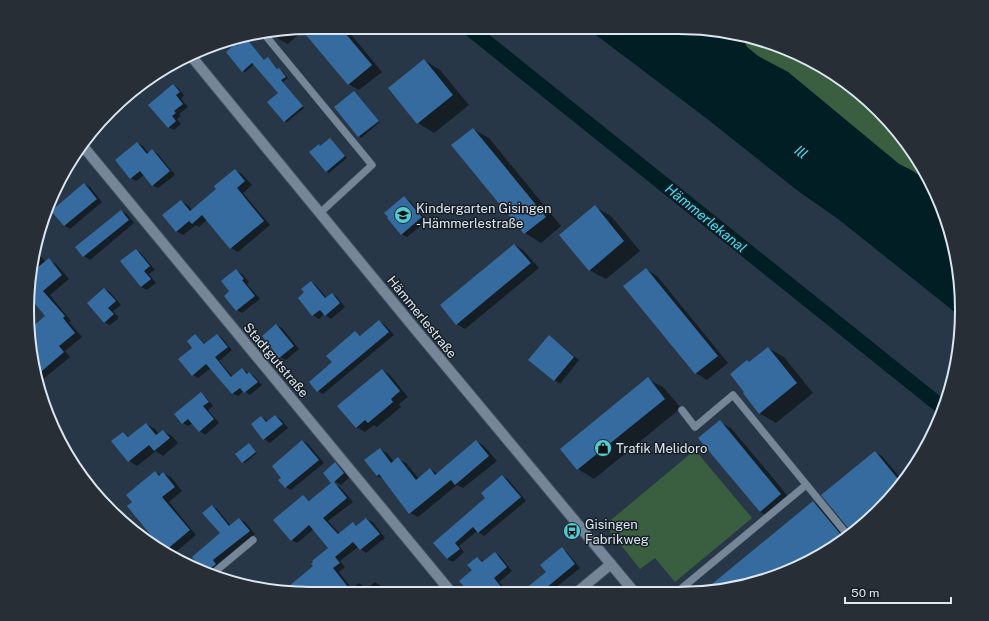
<svg xmlns="http://www.w3.org/2000/svg" width="989" height="621" font-family="'Public Sans',sans-serif">
	<rect width="100%" height="100%" fill="#283747"/>
	<g fill="#3a5f40">
		<path d="M741 36 787 49 851 86 892 124 924 169 934 192C924 178 915 171 899 164L788 72 758 56 747 47Z"/>
		<polygon points="695,450 752,518 675,582 655,558 640,569 605,525"/>
	</g>
	<polygon fill="#001e24" points="588,29 715,29 741,36 747,47 758,56 788,72 899,164 911,170 925,179 934,192 947,220 960,274 961,317 838,219 798,191 706,118"/>
	<g fill="#0007">
		<polygon points="310,27 345,27 382,72 359,90 348,84 304,30 288,44 277,38 273,33"/>
		<polygon points="248,41 265,61 268,58 270,60 278,69 281,70 288,78 283,82 304,108 287,122 284,121 279,93 255,64 245,72 242,71 237,47"/>
		<polygon points="424,60 440,70 469,105 434,133 418,123 389,89"/>
		<polygon points="173,85 178,88 184,95 181,99 188,107 179,114 181,116 177,119 181,124 174,130 168,127"/>
		<polygon points="354,92 380,122 361,138 359,136"/>
		<polygon points="473,129 489,138 561,226 541,243 525,233"/>
		<polygon points="332,141 347,158 329,173 326,171 319,145 321,146"/>
		<polygon points="137,143 143,146 148,153 152,151 158,154 175,175 158,188 152,185 144,175 136,181 131,178"/>
		<polygon points="235,170 242,174 252,185 243,193 270,225 238,252 231,248 207,220 199,227 196,225 183,235 176,231 181,201 188,205 192,210 218,189"/>
		<polygon points="84,184 90,187 102,202 70,229 65,226 52,211"/>
		<polygon points="405,198 410,201 427,221 407,237 401,234"/>
		<polygon points="595,207 611,216 640,251 606,279 589,270"/>
		<polygon points="121,211 127,214 134,223 90,260 84,256 77,247"/>
		<polygon points="515,245 523,250 539,268 465,329 457,324"/>
		<polygon points="136,250 141,253 155,270 149,274 156,283 147,290 141,287"/>
		<polygon points="36,251 46,262 49,260 56,264 69,279 50,295 71,321 69,322 82,337 65,351 70,357 42,380 36,377 31,329 47,316 28,292"/>
		<polygon points="646,269 657,276 728,363 707,380 696,373"/>
		<polygon points="236,270 242,274 249,282 247,284 260,299 242,313 237,310 231,291"/>
		<polygon points="311,282 316,285 327,298 332,294 337,297 345,307 331,319 324,314 319,319 313,315 299,298 306,293"/>
		<polygon points="105,289 110,292 121,305 113,311 119,318 110,325 104,322"/>
		<polygon points="379,321 385,325 394,335 323,394 318,391 334,362 355,332 361,336"/>
		<polygon points="276,325 282,328 299,349 286,360 280,357"/>
		<polygon points="217,335 222,338 232,350 219,361 233,377 242,369 254,376 262,385 250,395 244,391 238,396 232,393 211,368 198,378 193,375 195,336 200,339 205,344"/>
		<polygon points="549,336 579,360 560,384 529,360"/>
		<polygon points="768,348 784,357 813,393 776,423 759,413 750,362"/>
		<polygon points="382,370 390,375 408,397 399,404 401,407 377,427 374,425 365,432 356,427"/>
		<polygon points="648,379 664,388 681,408 594,479 578,469 561,449"/>
		<polygon points="201,394 206,397 213,406 208,410 219,423 205,435 200,431 193,423 188,426 183,423"/>
		<polygon points="275,416 281,419 288,428 270,443 264,439 252,424 261,417 268,421"/>
		<polygon points="720,422 731,428 792,501 772,518 760,512"/>
		<polygon points="146,424 155,429 159,434 163,431 172,436 178,443 163,456 156,451 137,466 129,461 124,433 130,437"/>
		<polygon points="303,441 308,444 324,463 291,490 286,487 280,480 283,478"/>
		<polygon points="476,441 484,446 497,461 463,488 457,485 418,517 410,513 385,480 377,476 380,449 388,454 394,462 398,459 406,463 419,479 430,469 438,474"/>
		<polygon points="249,444 257,453 245,463 243,462"/>
		<polygon points="875,452 882,456 904,482 865,524 852,534"/>
		<polygon points="336,464 341,467 350,477 341,485 333,480 333,483 340,487 353,502 328,521 340,534 353,523 358,526 367,519 373,522 385,538 366,553 358,547 340,561 345,567 339,572 352,589 359,583 367,589 375,582 381,586 386,592 335,592 314,567 329,548 314,529 297,543 291,540 303,496 311,501 333,483"/>
		<polygon points="155,472 161,475 163,473 171,477 182,491 169,502 196,535 172,555 164,551 129,506"/>
		<polygon points="502,476 508,479 526,501 484,536 477,531 459,546 464,552 453,562 447,559 434,543 486,498"/>
		<polygon points="813,502 821,506 846,537 820,556 769,579 703,592"/>
		<polygon points="212,506 217,509 231,526 239,519 245,522 255,534 218,564 221,567 211,575 202,573 196,565 221,534"/>
		<polygon points="562,549 567,552 580,568 549,593 518,593 524,587 527,589 548,573"/>
		<polygon points="495,553 500,556 512,571 499,582 508,593 492,593 490,589 486,592 470,592 461,581 473,571 477,558 483,561"/>
	</g>
	<g fill="none" stroke-linecap="round" stroke-linejoin="round">
		<polyline stroke="#001e24" stroke-width="15" points="469,28 943,408"/>
	</g>
	<g fill="#356b9f">
		<polygon points="310,27 340,27 372,65 348,85 301,29"/>
		<polygon points="246,38 264,60 268,57 277,69 279,68 286,77 281,80 303,106 284,122 267,102 278,93 252,63 242,72 226,52 235,44 237,46"/>
		<polygon points="424,59 453,95 417,124 388,88"/>
		<polygon points="173,84 180,92 176,95 183,104 174,111 176,113 172,116 176,121 168,128 148,105"/>
		<polygon points="354,91 379,121 358,137 334,107"/>
		<polygon points="473,128 546,217 524,234 451,145"/>
		<polygon points="330,138 345,156 326,172 309,152 319,144 320,146"/>
		<polygon points="137,142 147,154 152,149 170,171 152,186 140,171 130,179 115,160"/>
		<polygon points="235,169 245,181 237,188 264,221 230,249 202,215 192,224 189,221 176,232 162,215 181,200 190,211 216,189 214,186"/>
		<polygon points="84,183 97,199 64,226 51,211"/>
		<polygon points="404,196 422,217 401,235 387,218 388,217 384,213"/>
		<polygon points="595,205 624,241 589,271 559,235"/>
		<polygon points="121,210 129,220 83,257 75,247"/>
		<polygon points="514,244 531,263 456,325 440,305"/>
		<polygon points="136,249 150,266 144,271 151,279 141,287 120,261"/>
		<polygon points="49,258 62,275 43,291 65,316 63,318 75,333 59,346 64,352 36,376 31,328 45,316 28,295 28,292 31,273"/>
		<polygon points="646,268 718,356 695,374 623,286"/>
		<polygon points="236,269 244,279 242,280 255,296 236,311 224,296 229,291 221,281"/>
		<polygon points="311,281 325,298 332,293 340,303 325,316 320,310 312,316 298,298 304,292 301,289"/>
		<polygon points="104,288 116,301 108,308 114,314 104,323 87,303"/>
		<polygon points="379,320 389,332 317,392 309,382 332,362 326,356 355,331 360,336"/>
		<polygon points="276,324 294,346 279,358 262,336"/>
		<polygon points="195,334 204,344 217,334 228,347 215,357 231,377 242,368 247,374 249,372 258,382 244,393 240,388 232,394 206,364 192,376 178,359 192,348 187,341"/>
		<polygon points="549,335 574,357 554,381 528,360"/>
		<polygon points="768,347 797,383 759,414 743,393 744,392 730,374 747,360 749,362"/>
		<polygon points="382,369 400,391 391,399 393,402 368,423 365,420 356,428 337,406"/>
		<polygon points="648,377 665,399 577,470 560,449"/>
		<polygon points="201,392 209,402 203,406 214,419 199,432 188,419 182,424 174,414"/>
		<polygon points="275,415 283,424 263,440 251,424 261,416 266,422"/>
		<polygon points="720,420 781,494 760,512 698,438"/>
		<polygon points="146,423 156,435 163,430 170,438 154,451 149,445 128,462 111,441 123,432 128,437"/>
		<polygon points="302,440 319,460 285,488 278,480 281,478 272,466"/>
		<polygon points="476,440 489,456 455,485 451,480 409,514 379,474 377,476 364,460 380,448 391,463 398,457 416,480 430,468 435,475"/>
		<polygon points="249,443 256,452 242,463 235,454"/>
		<polygon points="875,451 902,484 865,524 851,534 850,530 821,495"/>
		<polygon points="335,462 344,473 334,482 347,498 323,518 338,534 353,522 356,526 366,518 380,534 360,550 353,542 335,557 340,563 333,568 352,592 282,592 313,566 311,564 313,562 312,561 328,548 309,525 291,541 273,520 303,495 309,501 331,483 323,473"/>
		<polygon points="155,471 159,476 163,472 175,487 162,497 190,530 165,551 162,549 127,506 132,502 126,495"/>
		<polygon points="502,475 521,497 478,533 473,527 455,543 460,549 447,559 433,543 485,498 481,493"/>
		<polygon points="813,501 842,536 846,538 820,556 769,579 701,593"/>
		<polygon points="212,505 229,526 239,518 250,531 213,560 216,564 205,573 192,557 220,533 202,513"/>
		<polygon points="562,547 575,564 540,593 520,593 546,572 540,565"/>
		<polygon points="495,552 507,567 494,578 506,593 469,592 459,581 472,570 467,565 477,557 482,562"/>
	</g>
	<g fill="none" stroke-linecap="round" stroke-linejoin="round">
		<g stroke="#455360" stroke-width="8">
			<g id="lane">
				<polyline points="265,35 372,165 320,213"/>
				<polyline points="682,410 695,427 733,395 846,533"/>
				<polyline points="211,575 253,540"/>
				<polyline points="676,593 806,485"/>
			</g>
		</g>
		<g stroke="#455360" stroke-width="12">
			<g id="street">
				<polyline points="146,81 155,74"/>
				<polyline points="82,145 451,592"/>
				<polyline points="576,593 611,564"/>
			</g>
		</g>
		<g stroke="#455360" stroke-width="12">
			<polyline id="secondary" points="191,56 411,324 635,593"/>
		</g>
		<use href="#lane" stroke="#748698" stroke-width="7"/>
		<use href="#street" stroke="#748698" stroke-width="10"/>
		<use href="#secondary" stroke="#748698" stroke-width="10"/>
	</g>
	<defs>
		<g id="school-disc" transform="scale(0.9)"><circle r="9.5" fill="#51ccd2" stroke="#171e25"/><path d="M0-5L7-2L0 1L-7-2ZM-4 1L0 2.5L4 1V4Q0 6-4 4Z" fill="#111"/></g>
		<g id="shop-disc" transform="scale(0.9)"><circle r="9.5" fill="#51ccd2" stroke="#171e25"/><path d="M-5-2.5h2.3a2.7 3.5 0 0 1 5.4 0H5L5.5 6h-11ZM-1.5-2.5h3a1.5 2.3 0 0 0-3 0Z" fill="#111"/></g>
		<g id="bus-disc" transform="scale(0.9)"><circle r="9.5" fill="#51ccd2" stroke="#171e25"/><path d="M-5-6H5V4H4V6H2V4H-2V6H-4V4H-5ZM-3.5-4V0h7V-4ZM-3.5 1.2v1.5H-2V1.2ZM2 1.2v1.5H3.5V1.2Z" fill="#111"/></g>
	</defs>
	<g fill-rule="evenodd">
		<use href="#school-disc" x="403" y="215"/>
		<use href="#shop-disc" x="603" y="448"/>
		<use href="#bus-disc" x="572" y="531"/>
	</g>
	<g text-anchor="middle" dominant-baseline="central" stroke-width="3" stroke-linejoin="round" paint-order="stroke">
		<g font-size="13" fill="#dce6f0" stroke="#171e25" text-anchor="start">
			<text x="416" y="208">Kindergarten Gisingen<tspan x="416" dy="15">- Hämmerlestraße</tspan></text>
			<text x="616" y="448">Trafik Melidoro</text>
			<text x="585" y="524">Gisingen<tspan x="585" dy="15">Fabrikweg</tspan></text>
		</g>
		<g font-size="13" fill="#dce6f0" stroke="#171e25">
			<text transform="translate(422 317) rotate(51)">Hämmerlestraße</text>
			<text transform="translate(276 360) rotate(50)">Stadtgutstraße</text>
		</g>
		<g font-size="14" font-style="italic" fill="#41dff7" stroke="#171e25">
			<text transform="translate(801 152) rotate(38)">Ill</text>
			<text transform="translate(706 218) rotate(39)">Hämmerlekanal</text>
		</g>
	</g>
	<path d="M0 0H989V621H0ZM310 34H679A276 276 0 0 1 955 310V311A276 276 0 0 1 679 587H310A276 276 0 0 1 34 311V310A276 276 0 0 1 310 34Z" fill="#272e35" fill-rule="evenodd"/>
	<path fill="none" stroke="#dce6f0" stroke-width="2" d="M310 34H679A276 276 0 0 1 955 310V311A276 276 0 0 1 679 587H310A276 276 0 0 1 34 311V310A276 276 0 0 1 310 34Z"/>
	<path d="M845 597v6h106v-6" fill="none" stroke="#dce6f0" stroke-width="2"/>
	<text x="851" y="597" font-size="12" fill="#dce6f0" stroke="#171e25" stroke-width="3" paint-order="stroke">50 m</text>
</svg>
